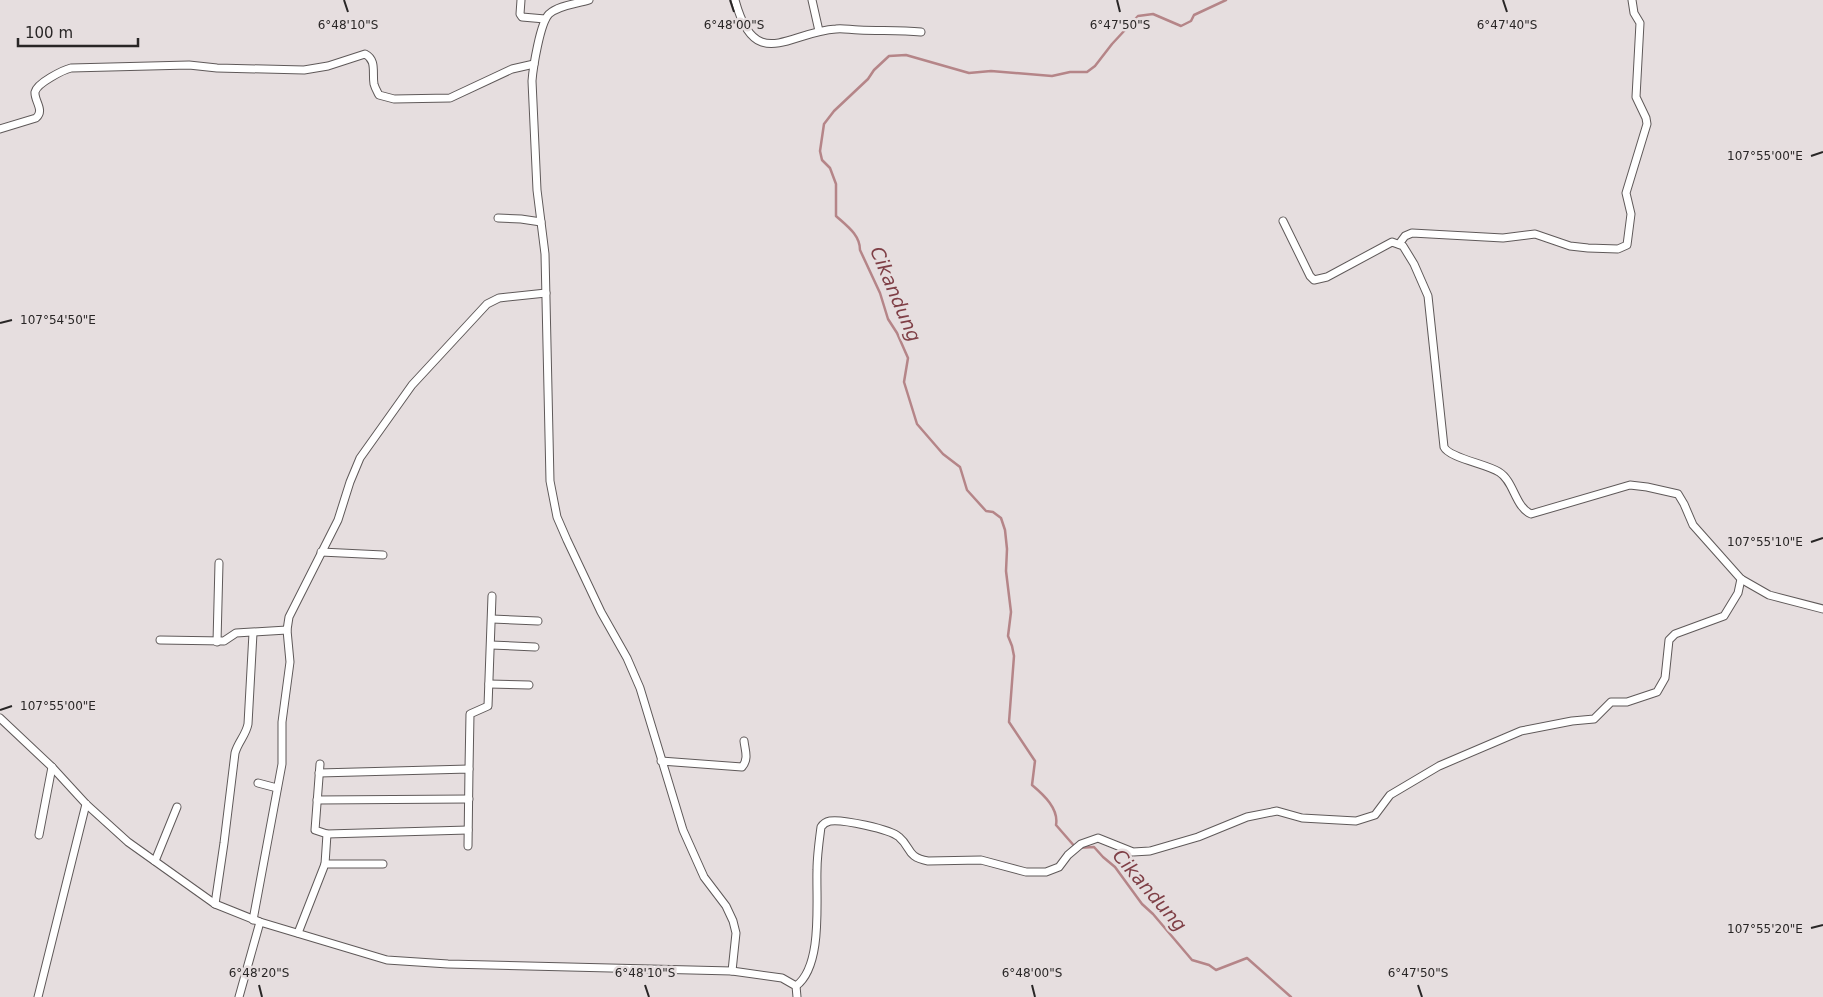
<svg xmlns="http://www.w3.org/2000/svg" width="1823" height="997" font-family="'DejaVu Sans',sans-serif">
	<rect width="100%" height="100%" fill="#e6dedf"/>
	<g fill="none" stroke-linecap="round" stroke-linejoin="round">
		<path stroke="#b58588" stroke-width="2.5" d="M1226 0 1194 15 1191 21 1181 26 1153 14 1138 16 1112 44 1095 66 1087 72H1070L1052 76 991 71 969 73 906 55 889 56 874 70 868 79 834 111 824 124 820 151 822 160 830 168 836 184V216C847 226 860 235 860 250L880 293 888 319 897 333 908 358 904 382 917 424 943 454 960 467 967 490 986 511 993 512 1001 518 1005 530 1007 549 1006 571 1011 612 1008 636 1012 646 1014 656 1009 722 1035 761 1032 785C1044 795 1059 809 1056 825L1076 848 1094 847 1103 857 1115 867 1142 904 1153 914 1192 960 1209 965 1216 970 1247 958 1291 997"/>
		<g stroke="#5f5959" stroke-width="9">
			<g id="minor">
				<polyline points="521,0 520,14 522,17 545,19"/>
				<path d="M589 0C577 4 559 5 549 14 540 23 533 68 532 81L537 190 545 254 550 481 557 517 567 540 601 612 627 658 640 688 683 830 704 877 726 906 733 921 736 933 732 971"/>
				<path d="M735 0C755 74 788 32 836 29 843 28 851 30 859 30 880 31 900 30 921 32"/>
				<polyline points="812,0 819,31"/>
				<path d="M0 129 36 118C45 110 34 101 35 92 37 83 63 70 71 68L189 65 217 68 304 70 328 66 365 54C377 60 372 73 374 84 375 88 377 91 379 95L394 99 450 98 512 69 534 64"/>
				<polyline points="498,218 521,219 541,222"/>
				<path d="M1283 221 1310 276 1314 280 1327 277 1392 242 1403 246 1414 264 1428 296 1444 447C1449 458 1487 464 1499 472 1514 481 1515 507 1531 514L1630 485 1647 487 1678 494 1684 504 1693 525 1741 579 1769 595 1823 609"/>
				<polyline points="1399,244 1405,236 1412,233 1503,238 1535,234 1570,246 1588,248 1618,249 1627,245 1631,214 1626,193 1647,124 1646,118 1636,97 1640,23 1634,13 1632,0"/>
				<polyline points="321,552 383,555"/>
				<polyline points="492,619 538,621"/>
				<polyline points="160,640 224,641 236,633 287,630"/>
				<polyline points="217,642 219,563"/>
				<polyline points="491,645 535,647"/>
				<polyline points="489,684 529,685"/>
				<polyline points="0,718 52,767 86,804 128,842 215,904 260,922 387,960 448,964 732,971 782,978 796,986 797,997"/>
				<path d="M661 761 742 767C749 759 745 750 744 741"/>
				<polyline points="320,764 315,830 327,834 325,864"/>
				<polyline points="469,769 470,714 488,706 492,596"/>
				<polyline points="319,773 469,769 468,846"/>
				<polyline points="258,783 277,788"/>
				<polyline points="317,800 469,799"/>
				<polyline points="327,834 468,830"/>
				<polyline points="39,835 52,767"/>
				<polyline points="155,861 177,807"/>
				<path d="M215 904 224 843 235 753C238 742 246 735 248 724L253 633"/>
				<polyline points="253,920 282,764 282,722 290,662 287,630 289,617 338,520 350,482 360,458 412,385 487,304 499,298 546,293"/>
				<polyline points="298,933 325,864 383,864"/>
				<path d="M796 986C823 966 816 902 817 870 817 856 819 842 821 827 823 824 825 822 830 821 842 819 890 829 899 837 912 848 906 857 928 861L981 860 1026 872H1046L1059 867 1068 855 1081 844 1098 838 1133 852 1150 851 1198 837 1247 817 1277 811 1302 818 1356 821 1375 815 1390 795 1439 766 1521 731 1572 721 1594 719 1611 702H1627L1657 692 1665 678 1669 640 1675 634 1724 616 1738 593 1741 579"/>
				<polyline points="38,997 86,804"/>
				<polyline points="239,997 260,922"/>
			</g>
		</g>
		<use href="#minor" stroke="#fff" stroke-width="7"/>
	</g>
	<path fill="none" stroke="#292626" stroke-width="2" d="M344 0 348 12M730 0 734 12M1117 0 1120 12M1503 0 1507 12M1811 156 1823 152M0 323 12 320M1811 542 1823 538M0 710 12 706M1811 928 1823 925M259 985 262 997M645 985 649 997M1032 985 1035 997M1418 985 1422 997"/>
	<g text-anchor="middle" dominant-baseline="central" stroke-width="5" stroke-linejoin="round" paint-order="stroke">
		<g font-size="19" font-style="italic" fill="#7f3f46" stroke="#e6dedf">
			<text transform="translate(896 294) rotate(67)">Cikandung</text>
			<text transform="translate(1150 890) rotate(49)">Cikandung</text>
		</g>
	</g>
	<g font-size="12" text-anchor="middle" fill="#292626" stroke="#e6dedf" stroke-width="5" stroke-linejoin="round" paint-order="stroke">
		<text x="348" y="29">6°48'10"S</text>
		<text x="734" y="29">6°48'00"S</text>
		<text x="1120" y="29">6°47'50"S</text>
		<text x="1507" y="29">6°47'40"S</text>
		<text x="1765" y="160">107°55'00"E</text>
		<text x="58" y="324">107°54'50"E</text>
		<text x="1765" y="546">107°55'10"E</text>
		<text x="58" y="710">107°55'00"E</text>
		<text x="1765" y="933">107°55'20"E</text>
		<text x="259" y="977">6°48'20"S</text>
		<text x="645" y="977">6°48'10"S</text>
		<text x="1032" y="977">6°48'00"S</text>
		<text x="1418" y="977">6°47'50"S</text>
	</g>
	<path d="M18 38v8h120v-8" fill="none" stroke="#292626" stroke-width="2.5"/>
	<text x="25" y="38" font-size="15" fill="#292626" stroke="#e6dedf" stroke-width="4" paint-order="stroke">100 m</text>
</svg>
